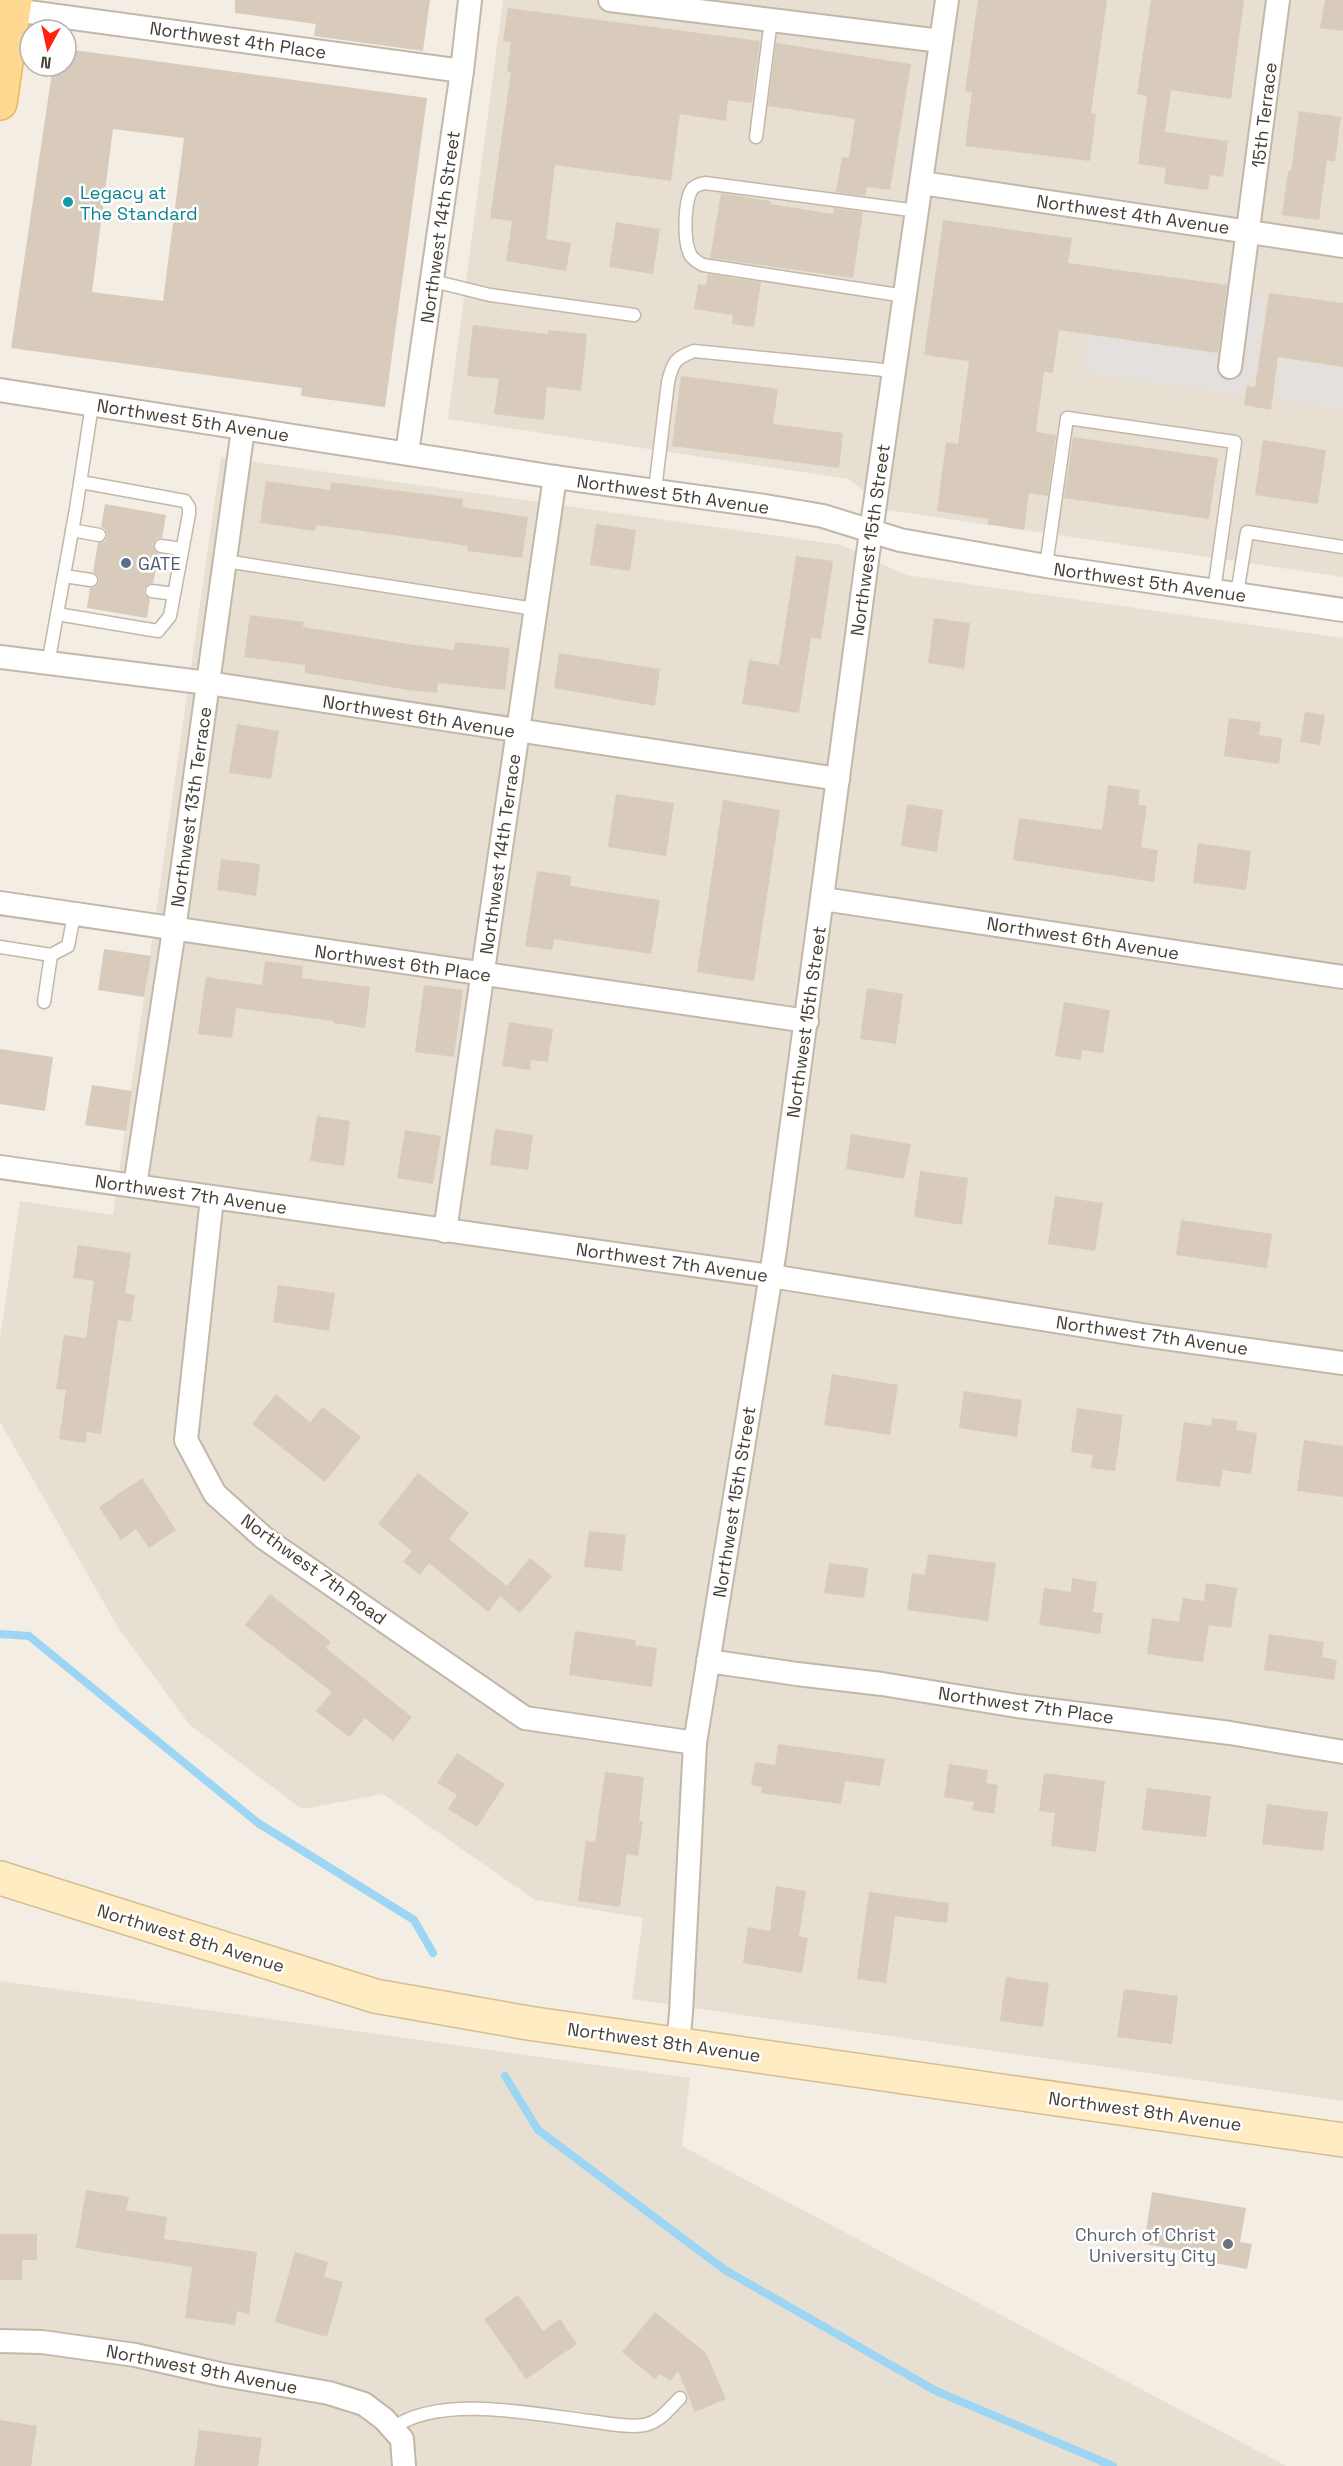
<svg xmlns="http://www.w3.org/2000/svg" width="1343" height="2466" font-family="'Space Grotesk',sans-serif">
	<rect width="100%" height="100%" fill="#f3ede4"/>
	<g fill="#e7dfd1">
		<polygon points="503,0 1343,0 1343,577 888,510 849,479 448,419"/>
		<polygon points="221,457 841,545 906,575 1343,638 1343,2101 632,1999 643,1918 535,1900 383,1794 302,1809 189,1724 119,1629 0,1422 0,1338 20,1201 113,1215"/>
		<polygon points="0,1981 690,2078 682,2146 1286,2466 0,2466"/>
	</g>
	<g fill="#e3e0dd">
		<polygon points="918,89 927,90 912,197 903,196"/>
		<polygon points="1231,294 1266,299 1257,355 1343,368 1343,409 1276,400 1279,377 1247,373 1243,395 1083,372 1088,335 1222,354"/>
	</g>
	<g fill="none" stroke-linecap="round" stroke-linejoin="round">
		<g stroke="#9cd6f4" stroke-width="8">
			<polyline points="0,1634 29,1636 258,1823 414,1920 433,1953"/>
			<polyline points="505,2076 538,2130 725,2270 936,2391 1113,2466"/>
		</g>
	</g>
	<g fill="#d8cbbc" fill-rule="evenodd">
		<polygon points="235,0 430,0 423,51 314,36 316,24 235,13"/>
		<polygon points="978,0 1107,0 1091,113 1096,114 1090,161 965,146 972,92 965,91"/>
		<polygon points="1151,0 1244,0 1231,99 1171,90 1165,132 1228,141 1223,177 1210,175 1208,190 1164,184 1166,168 1138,164 1147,96 1137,94"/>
		<polygon points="1325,0 1343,0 1343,31 1320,28"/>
		<polygon points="508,8 760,41 752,103 728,100 726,121 680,114 671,181 555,165 546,239 571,243 566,271 506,261 512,221 490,218 511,72 507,72 511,42 503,41"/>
		<polygon points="776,43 911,64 890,190 867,187 865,196 836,192 842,157 849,158 855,119 768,106"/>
		<path d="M66 49 427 98 385 407 301 396 302 388 11 348 53 66H66ZM113 129 184 138 163 301 92 292Z"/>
		<polygon points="1299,111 1341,117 1335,162 1327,160 1319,220 1282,215 1288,171 1291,171"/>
		<polygon points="721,193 771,201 770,204 833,214 834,208 863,212 853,278 710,258"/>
		<polygon points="943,220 1072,238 1068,263 1227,285 1218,353 1059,330 1053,373 1044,372 1036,432 1056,435 1048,496 1029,493 1024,530 987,524 989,519 937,511 946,442 958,444 969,361 924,355"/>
		<polygon points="616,222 660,229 653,274 609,267"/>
		<polygon points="708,274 761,282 754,327 732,324 733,315 694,309 698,284 706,285"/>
		<polygon points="1269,293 1343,303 1343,367 1278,357 1271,410 1244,405 1247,386 1255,387"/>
		<polygon points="473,325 548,334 548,330 587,334 581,391 547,387 544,420 494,414 499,379 467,376"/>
		<polygon points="681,376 778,389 773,424 843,433 839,468 672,446"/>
		<polygon points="1073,437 1218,458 1209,519 1064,498"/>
		<polygon points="1263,440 1326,450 1318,504 1255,495"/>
		<polygon points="266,481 330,490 331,482 463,499 462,507 528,517 522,558 467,551 468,546 423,539 316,525 315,531 260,523"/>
		<polygon points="105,504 166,515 162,538 157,539 153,544 154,550 159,554 153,583 148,584 144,589 145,595 150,599 147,618 87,608 90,588 95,587 99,582 98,576 93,572 98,543 105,541 107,536 105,529 101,527"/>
		<polygon points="596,524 636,530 630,571 590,565"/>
		<polygon points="796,556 833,561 821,639 811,638 799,713 742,704 749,660 779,665"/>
		<polygon points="250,615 304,622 303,627 408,644 454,650 455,642 510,648 505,690 438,683 437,693 408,690 305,673 305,665 244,657"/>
		<polygon points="934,618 970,623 964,669 928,663"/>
		<polygon points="559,653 660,669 655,706 554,688"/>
		<polygon points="1305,712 1325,715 1320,745 1300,742"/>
		<polygon points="1229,718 1261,722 1259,735 1282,738 1279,764 1224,756"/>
		<polygon points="237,724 279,731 271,779 229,773"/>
		<polygon points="1108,785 1140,790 1138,805 1147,806 1141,847 1158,850 1154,882 1013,860 1019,818 1102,830"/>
		<polygon points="616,794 674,803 666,856 608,847"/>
		<polygon points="723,800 780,810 754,981 697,972"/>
		<polygon points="907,804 943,810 937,852 901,846"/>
		<polygon points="1198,843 1251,851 1246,890 1193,883"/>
		<polygon points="221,859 260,864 256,896 217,890"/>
		<polygon points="537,871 571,876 570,886 660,900 651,954 554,939 552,950 525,946"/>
		<polygon points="104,949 151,956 144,997 98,990"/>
		<polygon points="265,961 303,966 302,978 370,987 365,1028 334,1023 334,1021 236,1008 232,1038 198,1034 206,977 262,985"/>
		<polygon points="424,985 463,990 454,1057 415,1052"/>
		<polygon points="867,988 903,994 896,1044 860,1039"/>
		<polygon points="1064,1002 1110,1010 1103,1053 1082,1050 1081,1060 1055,1056"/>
		<polygon points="509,1022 553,1029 548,1062 531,1060 530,1070 502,1066"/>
		<polygon points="0,1049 53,1057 45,1111 0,1104"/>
		<polygon points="92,1085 132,1091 126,1131 85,1125"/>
		<polygon points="317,1116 350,1121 344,1166 310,1161"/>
		<polygon points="495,1129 533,1135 528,1170 490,1165"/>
		<polygon points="405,1130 441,1136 433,1184 397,1178"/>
		<polygon points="851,1134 911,1144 904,1179 846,1169"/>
		<polygon points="920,1171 968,1178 962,1225 914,1217"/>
		<polygon points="1055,1196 1103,1203 1095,1251 1048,1244"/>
		<polygon points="1181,1220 1272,1234 1267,1268 1176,1255"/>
		<polygon points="78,1245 131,1253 125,1293 135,1295 131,1322 118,1320 101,1434 87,1432 86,1443 59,1439 66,1390 56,1389 64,1335 86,1338 94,1281 73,1278"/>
		<polygon points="278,1285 335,1293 329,1331 273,1322"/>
		<polygon points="832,1374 898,1385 890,1435 824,1425"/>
		<polygon points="964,1391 1022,1400 1017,1437 959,1428"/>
		<polygon points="276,1394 310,1422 323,1407 361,1437 325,1482 252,1424"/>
		<polygon points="1077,1408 1123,1415 1115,1471 1091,1468 1093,1455 1071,1452"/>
		<polygon points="1212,1418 1237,1421 1236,1430 1257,1433 1251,1474 1223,1470 1220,1487 1176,1481 1184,1422 1211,1426"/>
		<polygon points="1304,1440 1343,1446 1343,1497 1297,1491"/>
		<polygon points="418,1473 469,1513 449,1539 507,1586 530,1558 552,1576 520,1613 500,1596 488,1612 429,1563 420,1575 403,1562 412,1551 378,1524"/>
		<polygon points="142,1478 176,1530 149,1548 136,1529 121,1540 99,1507"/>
		<polygon points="589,1531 626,1535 622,1571 584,1567"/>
		<polygon points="928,1554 996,1563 988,1621 907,1610 912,1573 925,1575"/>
		<polygon points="829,1563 868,1568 864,1598 824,1593"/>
		<polygon points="1072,1578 1097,1582 1093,1612 1103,1613 1100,1634 1039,1625 1044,1588 1071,1592"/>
		<polygon points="1206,1583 1237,1588 1231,1628 1209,1625 1203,1662 1147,1654 1152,1618 1179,1622 1183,1598 1204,1601"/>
		<polygon points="270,1594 331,1642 326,1648 412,1717 393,1741 365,1718 349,1737 316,1711 332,1692 245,1625"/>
		<polygon points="575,1631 636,1640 635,1645 657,1648 652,1687 569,1675"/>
		<polygon points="1269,1634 1324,1642 1322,1657 1337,1660 1334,1680 1264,1670"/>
		<polygon points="778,1744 885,1759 880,1786 845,1781 841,1804 761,1793 762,1787 751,1785 755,1762 775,1765"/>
		<polygon points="457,1753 505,1784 477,1827 448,1809 457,1795 437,1783"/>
		<polygon points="949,1764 988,1770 986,1783 998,1785 994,1814 972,1810 974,1802 944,1797"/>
		<polygon points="605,1772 644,1777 639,1821 643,1822 638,1856 627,1854 620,1907 578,1901 586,1841 595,1842"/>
		<polygon points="1044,1773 1105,1781 1096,1852 1051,1846 1055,1813 1039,1811"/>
		<polygon points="1147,1788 1211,1796 1206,1837 1142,1830"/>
		<polygon points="1267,1804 1328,1812 1323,1851 1262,1844"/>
		<polygon points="776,1886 806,1891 799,1936 808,1938 802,1973 743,1963 748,1927 770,1931"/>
		<polygon points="869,1892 949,1903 947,1923 895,1916 886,1983 857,1979"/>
		<polygon points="1006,1977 1049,1983 1043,2027 1000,2021"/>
		<polygon points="1124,1989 1178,1996 1172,2044 1117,2037"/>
		<polygon points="86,2190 129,2197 126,2210 167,2217 164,2239 257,2252 249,2314 237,2311 235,2325 185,2318 192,2267 76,2248"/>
		<polygon points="1152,2192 1246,2208 1240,2242 1252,2244 1247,2269 1214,2263 1216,2256 1144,2244"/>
		<polygon points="0,2234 37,2234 37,2260 22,2260 22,2280 0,2280"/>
		<polygon points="295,2252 328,2262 324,2277 343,2282 327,2337 275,2322"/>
		<polygon points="518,2295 543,2331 560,2319 577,2344 526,2379 484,2319"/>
		<polygon points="655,2312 706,2353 726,2399 695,2412 678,2371 670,2381 660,2374 655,2379 622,2352"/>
		<polygon points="0,2420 37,2426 31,2466 0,2466"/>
		<polygon points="199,2430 262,2438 258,2466 194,2466"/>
	</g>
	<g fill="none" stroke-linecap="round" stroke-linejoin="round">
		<g stroke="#c2b7a9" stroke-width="15">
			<g id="lane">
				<polyline points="756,137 771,20"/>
				<polyline points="433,281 490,295 634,315"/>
				<path d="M905 296 703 265C699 263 694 260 691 256 683 243 684 202 692 189 695 185 701 184 705 183L918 211"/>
				<path d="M655 490 668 382C673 362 675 358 694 351L894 371"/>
				<polyline points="72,530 99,535"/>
				<polyline points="161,546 182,549"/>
				<polyline points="225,561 535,609"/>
				<polyline points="1046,566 1067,418 1235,442 1214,591"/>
				<polyline points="64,576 91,580"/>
				<polyline points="152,591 174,594"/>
				<polyline points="1237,594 1247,532 1343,547"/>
				<polyline points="57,614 158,631 170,616 189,514 189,507 185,501 81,482"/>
				<polyline points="48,664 76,509 92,405"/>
				<polyline points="0,947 51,955 68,946 74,915"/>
				<polyline points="44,1002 51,955"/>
				<path d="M393 2428C439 2394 535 2414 589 2421 607 2423 627 2428 644 2425 660 2422 669 2409 680 2398"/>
			</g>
		</g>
		<g stroke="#c2b7a9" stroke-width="26">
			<g id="street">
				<polyline points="610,0 941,41"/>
				<polyline points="14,10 462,71"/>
				<polyline points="922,183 1343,246"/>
				<polyline points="1230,367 1278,0"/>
				<polyline points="0,390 555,477 765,506 823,516 900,540 1046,566 1343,610"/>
				<polyline points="407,453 462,71 470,0"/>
				<polyline points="0,657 208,683 838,779"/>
				<polyline points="823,899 1343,977"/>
				<polyline points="0,903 807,1021"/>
				<polyline points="0,1167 771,1276 1142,1335 1343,1363"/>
				<polyline points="135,1186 174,930 243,429"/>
				<polyline points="212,1198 186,1440 215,1494 264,1538 525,1718 695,1743"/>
				<polyline points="445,1231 555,477"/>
				<polyline points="708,1661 797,1674 882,1684 1017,1706 1230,1733 1343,1752"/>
				<polyline points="678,2044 681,2013 695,1743 775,1250 867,560 947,0"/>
				<polyline points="0,2341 42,2342 135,2355 224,2375 329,2393 364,2404 384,2419 402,2439 404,2466"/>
			</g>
		</g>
		<g stroke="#d5bf91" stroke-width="36">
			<polyline id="secondary" points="0,1878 375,1996 528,2023 1343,2140"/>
		</g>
		<g stroke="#eab55b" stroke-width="36">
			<polyline id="primary" points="0,103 15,0"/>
		</g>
		<use href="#lane" stroke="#fff" stroke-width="12"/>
		<use href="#street" stroke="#fff" stroke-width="22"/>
		<use href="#secondary" stroke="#ffecc2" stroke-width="33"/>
		<use href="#primary" stroke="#ffd891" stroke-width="33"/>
	</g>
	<circle fill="#0f9aa8" stroke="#fff" stroke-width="2" cx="68" cy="202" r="6"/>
	<circle fill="#5c6f8a" stroke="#fff" stroke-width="2" cx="126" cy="563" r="6"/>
	<circle fill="#6b7280" stroke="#fff" stroke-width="2" cx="1228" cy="2244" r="6"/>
	<g text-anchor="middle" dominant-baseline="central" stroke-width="5" stroke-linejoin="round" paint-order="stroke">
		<g font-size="18" fill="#453d33" stroke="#fff">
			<text transform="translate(238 40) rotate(8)">Northwest 4th Place</text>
			<text transform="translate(1264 115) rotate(-83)">15th Terrace</text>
			<text transform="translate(1133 214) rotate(8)">Northwest 4th Avenue</text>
			<text transform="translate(440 227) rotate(-82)">Northwest 14th Street</text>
			<text transform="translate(193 420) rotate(9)">Northwest 5th Avenue</text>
			<text transform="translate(673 494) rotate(8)">Northwest 5th Avenue</text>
			<text transform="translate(870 540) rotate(-82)">Northwest 15th Street</text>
			<text transform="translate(1150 582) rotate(8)">Northwest 5th Avenue</text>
			<text transform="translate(419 716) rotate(9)">Northwest 6th Avenue</text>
			<text transform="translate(191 807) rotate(-82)">Northwest 13th Terrace</text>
			<text transform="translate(500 854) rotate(-82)">Northwest 14th Terrace</text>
			<text transform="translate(1083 938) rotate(9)">Northwest 6th Avenue</text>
			<text transform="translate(403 963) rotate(8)">Northwest 6th Place</text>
			<text transform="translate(806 1022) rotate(-82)">Northwest 15th Street</text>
			<text transform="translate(191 1194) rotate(8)">Northwest 7th Avenue</text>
			<text transform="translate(672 1262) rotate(8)">Northwest 7th Avenue</text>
			<text transform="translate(1152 1335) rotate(8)">Northwest 7th Avenue</text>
			<text transform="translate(734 1502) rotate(-81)">Northwest 15th Street</text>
			<text transform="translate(314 1569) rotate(36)">Northwest 7th Road</text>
			<text transform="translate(1026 1705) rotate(8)">Northwest 7th Place</text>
			<text transform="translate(191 1938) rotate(17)">Northwest 8th Avenue</text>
			<text transform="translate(664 2042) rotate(8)">Northwest 8th Avenue</text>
			<text transform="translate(1145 2111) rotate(8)">Northwest 8th Avenue</text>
			<text transform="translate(202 2369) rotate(11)">Northwest 9th Avenue</text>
		</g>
		<g font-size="18" fill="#0d838f" stroke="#fff" text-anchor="start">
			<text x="80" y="192">Legacy at<tspan x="80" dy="21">The Standard</tspan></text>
		</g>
		<g font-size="18" fill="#4e5e75" stroke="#fff" text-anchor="start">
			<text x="138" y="563">GATE</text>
		</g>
		<g font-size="18" fill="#5b616d" stroke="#fff" text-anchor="end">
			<text x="1216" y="2234">Church of Christ<tspan x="1216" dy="21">University City</tspan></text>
		</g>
	</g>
	<g transform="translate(48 48) rotate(188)"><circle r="28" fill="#ffffff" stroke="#b5b1ad" stroke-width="1.5"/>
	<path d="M0-4.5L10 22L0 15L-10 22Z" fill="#ff220f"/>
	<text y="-9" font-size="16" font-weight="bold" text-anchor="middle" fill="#453d33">N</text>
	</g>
</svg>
